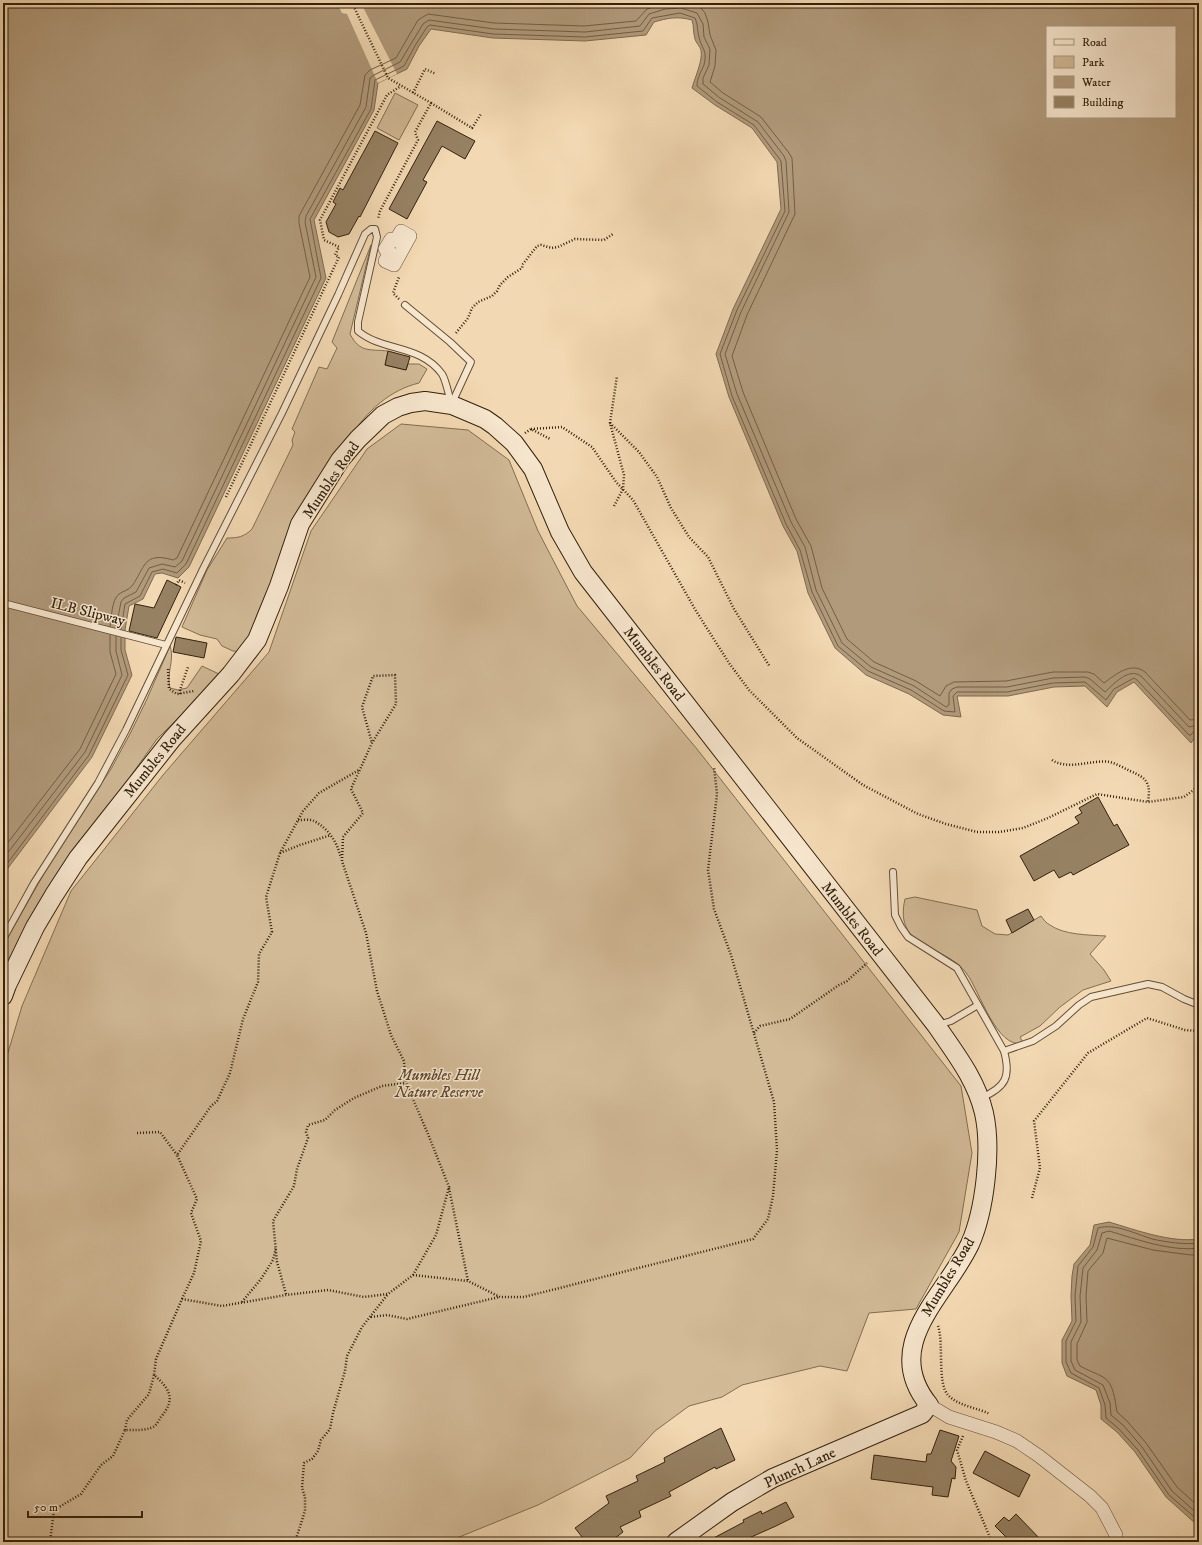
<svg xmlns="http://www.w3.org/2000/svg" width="1202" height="1545" font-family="'IM FELL DW Pica',serif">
	<rect width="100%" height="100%" fill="#f3d9b3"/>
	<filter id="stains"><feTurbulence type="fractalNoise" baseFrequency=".005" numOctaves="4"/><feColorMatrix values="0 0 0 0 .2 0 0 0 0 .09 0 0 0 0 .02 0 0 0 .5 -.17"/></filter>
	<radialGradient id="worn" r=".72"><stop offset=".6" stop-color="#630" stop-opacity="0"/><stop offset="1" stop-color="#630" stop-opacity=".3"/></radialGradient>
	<g fill="#d2ba97" stroke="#826e52">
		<polygon points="395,93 418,105 399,140 377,128"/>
		<path d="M371 245 350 334C360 353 369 349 388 351L385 365 406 370 408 364H419L427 369 419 383C390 390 367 411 351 436L278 577 242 652 233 651 222 646 217 639 200 635 182 627 207 570 227 538C238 538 244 537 252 529L293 445 292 440 295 432 292 429 319 367 327 369 337 348 332 342Z"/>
		<polygon points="401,424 468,430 509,460 538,531 577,606 697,749 961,1086 972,1153 959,1232 916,1309 869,1313 847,1371 820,1366 742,1385 722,1397 689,1406 655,1431 630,1458 538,1505 447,1542 3,1542 3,1069 22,1006 71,891 163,775 269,652 311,531 367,449"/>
		<path d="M170 646C175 659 166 674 170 688L178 690 187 688 202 666 219 674 203 694 157 739 110 805 17 944 3 971V946L51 861 111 769 131 732 147 699Z"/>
		<path d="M915 897 977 910 982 926 995 934 1008 935 1041 916C1043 919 1046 923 1050 925 1064 935 1089 935 1106 936L1090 954 1104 970 1111 981 1083 990 1060 1007 1040 1026 1020 1037 1023 1043C997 1050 979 990 967 974 946 944 893 950 905 899Z"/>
	</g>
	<g fill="#b19a7b" stroke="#7e6a4f" fill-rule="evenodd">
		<path d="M3 3H1199V732L1191 743 1134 682 1117 692 1107 707 1085 686 1054 687 1008 696H957L961 717 943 715 909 694 866 675 835 648 808 593 797 551 783 526 729 397 716 354 733 309 781 209 777 162 752 128 715 105 692 88C695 77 703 61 701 50 700 46 696 43 695 39 693 32 694 26 692 20 677 16 668 18 654 22L646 35 585 41 493 38 431 29 419 46 407 69 378 83 374 110 314 220 326 278 189 567 178 578 162 573 155 574 143 599 129 606 125 630V650L132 675 92 757 8 868 3 879ZM1047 27H1175V117H1047Z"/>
		<path d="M1109 1222C1136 1230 1171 1243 1199 1239V1525L1196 1524 1166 1497 1135 1452 1117 1432 1101 1419V1405L1096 1390 1067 1376 1062 1363V1340L1072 1321 1071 1296 1072 1276 1074 1264 1090 1245 1094 1225Z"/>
	</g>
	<polygon fill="#f3d9b3" points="337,3 364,3 363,7 397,74 378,83 347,14 342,13"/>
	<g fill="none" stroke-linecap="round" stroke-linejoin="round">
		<g stroke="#725e44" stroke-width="1">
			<path d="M687 3 701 8 705 13 708 22 710 35 716 50 715 66 710 82 723 93 761 117 789 153 792 158 795 214 747 315 732 356 743 392 796 519 811 546 822 588 847 639 874 662 916 681 940 696 946 686 954 682 1006 681 1053 672H1088L1094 674 1104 683C1115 675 1131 661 1145 672L1190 720 1199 719"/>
			<path d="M110 627C112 617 111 601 119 594 123 591 129 590 132 586 145 568 143 551 173 560L177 558 310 277 299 223V216L360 105 365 75 370 70 396 58 418 20 428 14 494 23 584 26 636 21 647 9 667 3"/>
			<path d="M116 628 121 602 124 598 136 592 149 568 162 564 175 567 182 561 316 277 305 222 306 216 366 107 370 78 374 75 400 62 423 24 429 20 494 29 585 32 640 26 649 14 665 9 681 8 697 13 703 24 704 37 710 49 709 65 703 78V84L720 98 758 122 784 156 786 161 789 212 741 312 725 354 737 394 791 522 805 547 816 590 842 643 871 667 914 686 946 707 949 705V693L952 689 957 687H1007L1053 678 1085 677 1090 679 1105 692C1113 685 1128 667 1141 676L1189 727 1199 725"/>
			<path d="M121 629 125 604 140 596 152 572 163 569 177 573 186 564 321 278 310 219 371 109 375 80 404 66 416 44 427 27 430 25 493 34 585 37 643 31 652 18 680 13 695 18C698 24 697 30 699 37 701 48 708 50 704 65 701 72 697 78 697 86L717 102 754 125 781 161 785 211 737 310 720 354 732 396 786 524 800 550 812 592 838 646 868 671 911 690 944 711 955 712 953 696 957 692H1007L1053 683 1085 682 1106 700 1114 689 1134 678 1137 680 1189 735H1191L1195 730H1199"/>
			<polyline points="3,849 80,749 116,674 110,652 110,635"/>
			<polyline points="3,859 85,752 122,675 116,651 116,636"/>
			<polyline points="3,869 89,755 128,675 121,650 121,638"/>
			<path d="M1199 1243C1185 1245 1166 1242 1152 1239 1136 1234 1115 1223 1098 1228L1093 1247 1078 1266 1075 1296 1076 1321 1066 1341V1362L1071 1373 1099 1388 1105 1405 1106 1418 1119 1429 1138 1450 1169 1495 1199 1521"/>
			<path d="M1199 1248C1171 1252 1136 1239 1109 1231L1102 1233 1097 1250 1083 1268 1080 1296 1081 1322 1071 1342V1361L1075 1370 1103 1385 1110 1403 1111 1415 1123 1425 1142 1447 1172 1491 1199 1515"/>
			<path d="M1199 1255H1191L1153 1250 1107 1238 1103 1253 1088 1271 1086 1296 1087 1322 1077 1344V1360L1080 1366C1087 1370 1096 1373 1103 1377 1114 1383 1115 1401 1117 1412L1127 1421 1146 1443 1177 1487 1199 1507"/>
		</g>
	</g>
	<g fill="#968163" stroke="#32210d">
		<polygon points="437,121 475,141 465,159 442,146 423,180 427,182 407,219 389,209"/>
		<polygon points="375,131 398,143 360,217 359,216 349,234 338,237 329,232 326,222 336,204 333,202 340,188 343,190"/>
		<polygon points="388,351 410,357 406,370 385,365"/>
		<polygon points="167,580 181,587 157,638 129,631 135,604 154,608"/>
		<polygon points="176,637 207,643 204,658 173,652"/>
		<polygon points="1098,797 1114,826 1117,824 1129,845 1073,875 1071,872 1059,878 1054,870 1034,881 1020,856 1079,823 1075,817 1082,813 1079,808"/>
		<polygon points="1028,909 1034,920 1012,933 1006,920"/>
		<polygon points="721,1428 735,1460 716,1469 715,1467 669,1492 671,1496 639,1511 641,1517 620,1527 623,1532 610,1542 586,1542 575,1528 609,1503 606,1496 638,1481 636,1476 665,1462 664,1458"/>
		<polygon points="940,1430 959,1436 951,1461 956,1467 955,1479 952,1478 948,1497 932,1495 933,1487 871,1479 874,1455 926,1462 927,1454 931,1454"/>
		<polygon points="985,1451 1030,1475 1019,1497 973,1473"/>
		<polygon points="786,1502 794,1517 776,1526 740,1542 706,1542 744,1522 743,1520 761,1511 762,1514"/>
		<polygon points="1016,1514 1043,1542 1011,1542 995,1526 1004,1517 1009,1521"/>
	</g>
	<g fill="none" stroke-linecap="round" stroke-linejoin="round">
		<g stroke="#624f36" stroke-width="8">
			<g id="lane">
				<polyline points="405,305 450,342 471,362 452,403"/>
				<polyline points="3,603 166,645"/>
				<path d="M893 872 895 915 901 927 908 937 957 968 1004 1051C1011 1077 1006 1087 981 1098"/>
				<path d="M3 939 34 883 98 783 126 730 203 569 282 413 338 295 365 234 371 229H375L377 237 358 322V331C383 352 420 344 442 374 446 380 449 396 451 403"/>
				<polyline points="938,1025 951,1021 978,1005"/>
				<polyline points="1004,1051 1033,1041 1056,1026 1079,1005 1091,997 1148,984 1162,987 1184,999 1199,1005"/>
			</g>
		</g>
		<g stroke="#624f36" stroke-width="14">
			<g id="street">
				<polygon points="401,231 410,236 394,265 385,261 390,252 385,249 391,239 395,241"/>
				<polyline points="929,1405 949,1417 996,1432 1017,1441 1039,1456 1090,1496 1102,1508 1116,1535"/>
			</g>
		</g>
		<g stroke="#32210d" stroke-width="20">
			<path id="secondary" d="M3 996 7 985 35 927 54 895 78 858 172 739 231 674 257 640 279 586 300 524 340 460 358 439 383 415 398 407 411 403 425 401 452 405 485 419 495 426 514 443 533 469 560 532 583 572 936 1025C955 1053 976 1079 984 1113 992 1149 985 1210 970 1244 945 1297 880 1345 929 1405L922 1414 773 1478 732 1502 676 1542"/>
		</g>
		<g stroke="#32210d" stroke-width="2.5" stroke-dasharray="1 2" stroke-linecap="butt">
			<polyline points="352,3 388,78 431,103 415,132 418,140 380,211 378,219"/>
			<polyline points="413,93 425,69 436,74"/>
			<polyline points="431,103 472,128 481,114"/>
			<polyline points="399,299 393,293 399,277"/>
			<polyline points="456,333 468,318 472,308 478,302 492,296 497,291 500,285 508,277 522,268 523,264 537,246 541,245 552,248 558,247 575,239 604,240 613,234"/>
			<polyline points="610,423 639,452 657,477 671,508 689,537 708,557 734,609 770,667"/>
			<polyline points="531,429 562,427 592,447 616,482 633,500 696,611 729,663 749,690 797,738 863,785 918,814 946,824 977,832 999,832 1023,828 1048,818 1097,794 1148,802 1184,797 1199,786"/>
			<polyline points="525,433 531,429 550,439"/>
			<polyline points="226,497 339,257 335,255 339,247 324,240 320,220 387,95 401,86"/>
			<polyline points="614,506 623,489 624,475 610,423 617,376"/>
			<polyline points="176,585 179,580 185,583"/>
			<polyline points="168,669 169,689 177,694 194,691"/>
			<polyline points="180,694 180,690 188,667"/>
			<path d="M1052 760C1069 771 1092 759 1110 762 1117 764 1124 768 1130 771 1147 778 1151 783 1148 802"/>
			<path d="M298 820C303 820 310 819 314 821 329 829 337 842 341 858"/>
			<polyline points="280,853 300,845 331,835"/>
			<polyline points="754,1033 760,1026 790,1019 839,985 847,981 867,963"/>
			<polyline points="137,1133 160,1132 177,1155"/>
			<polyline points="449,1188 468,1281"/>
			<polyline points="1032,1198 1040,1168 1034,1121 1088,1053 1147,1018 1185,1030 1199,1031"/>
			<polyline points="413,1275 468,1281 500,1297 524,1297 753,1239 768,1219 773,1196 777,1150 774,1102 731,955 714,909 708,870 717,794 714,767"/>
			<polyline points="286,1294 277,1262 273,1221 294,1186 297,1169 308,1138 306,1132 308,1125 325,1120 335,1110 354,1098 382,1086 406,1083"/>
			<polyline points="182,1299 194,1273 201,1241 191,1213 197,1199 177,1155 211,1106 217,1101 230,1073 243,1019 258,982 259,954 272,932 266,897 280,853 303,811 319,793 359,770"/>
			<polyline points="242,1302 261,1279 273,1260 276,1248"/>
			<polyline points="371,1317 387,1315 407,1319 499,1297"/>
			<path d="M938 1326C944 1343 937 1383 948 1395 958 1406 978 1408 990 1414"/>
			<polyline points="125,1430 127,1420 149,1394 154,1375"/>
			<polyline points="963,1436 957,1450 966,1481 989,1535 991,1542"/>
			<path d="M50 1542 54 1510 81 1494 101 1465 113 1456 125 1430C135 1430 144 1431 153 1427 157 1425 159 1420 161 1417 176 1399 170 1389 154 1375L156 1359 182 1299 222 1306 286 1295 328 1290 364 1297 388 1294 413 1275 436 1235 449 1187 428 1134 406 1083 404 1061 391 1035 377 991 366 933 342 861 343 837 363 813 351 789 372 743 396 704 395 675 373 676 362 707 372 743"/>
			<polyline points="295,1542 305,1511 305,1497 302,1488 304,1463 312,1459 318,1451 321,1440 330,1429 333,1413 345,1371 347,1356 362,1327 388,1294"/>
		</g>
		<use href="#lane" stroke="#f7e6ce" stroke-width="6"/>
		<use href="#street" stroke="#f7e6ce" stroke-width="13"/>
		<use href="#secondary" stroke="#f7e6ce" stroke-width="18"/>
	</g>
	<g text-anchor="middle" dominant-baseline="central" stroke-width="3" stroke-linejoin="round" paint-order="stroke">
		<g font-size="15" fill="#32210d" stroke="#f7e6ce">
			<text transform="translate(331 480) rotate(-56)">Mumbles Road</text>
			<text transform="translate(88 612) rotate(14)">ILB Slipway</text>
			<text transform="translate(654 664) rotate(52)">Mumbles Road</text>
			<text transform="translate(155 761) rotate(-51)">Mumbles Road</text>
			<text transform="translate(852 919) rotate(52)">Mumbles Road</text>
			<text transform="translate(948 1277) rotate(-59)">Mumbles Road</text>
			<text transform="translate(800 1468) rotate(-25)">Plunch Lane</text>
		</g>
		<g font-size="15" font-style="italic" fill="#5a4730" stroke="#f7e6ce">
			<text x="439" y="1075">Mumbles Hill<tspan x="439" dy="17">Nature Reserve</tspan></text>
		</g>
	</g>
	<rect width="1202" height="1545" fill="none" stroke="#f3d9b3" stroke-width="16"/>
	<rect x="4" y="4" width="1194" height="1537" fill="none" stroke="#32210d" stroke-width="2"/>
	<rect x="8" y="8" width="1186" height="1529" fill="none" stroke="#32210d"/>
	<rect x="1046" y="26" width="130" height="92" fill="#f7e6ce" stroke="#a89781"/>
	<rect x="1054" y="39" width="20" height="6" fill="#f7e6ce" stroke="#a89781"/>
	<text x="1082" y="46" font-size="12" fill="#32210d">Road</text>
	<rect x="1054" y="56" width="20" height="12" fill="#d2ba97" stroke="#a89781"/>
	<text x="1082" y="66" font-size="12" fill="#32210d">Park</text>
	<rect x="1054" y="76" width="20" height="12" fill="#b19a7b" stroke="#a89781"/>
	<text x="1082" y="86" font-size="12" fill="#32210d">Water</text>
	<rect x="1054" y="96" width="20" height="12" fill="#968163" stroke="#a89781"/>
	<text x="1082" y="106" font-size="12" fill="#32210d">Building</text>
	<path d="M28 1511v6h114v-6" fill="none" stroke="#32210d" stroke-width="2"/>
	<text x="34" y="1511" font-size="12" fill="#32210d" stroke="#f7e6ce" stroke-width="3" paint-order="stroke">50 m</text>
	<rect width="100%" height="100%" filter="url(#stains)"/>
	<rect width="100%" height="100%" fill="url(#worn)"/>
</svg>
